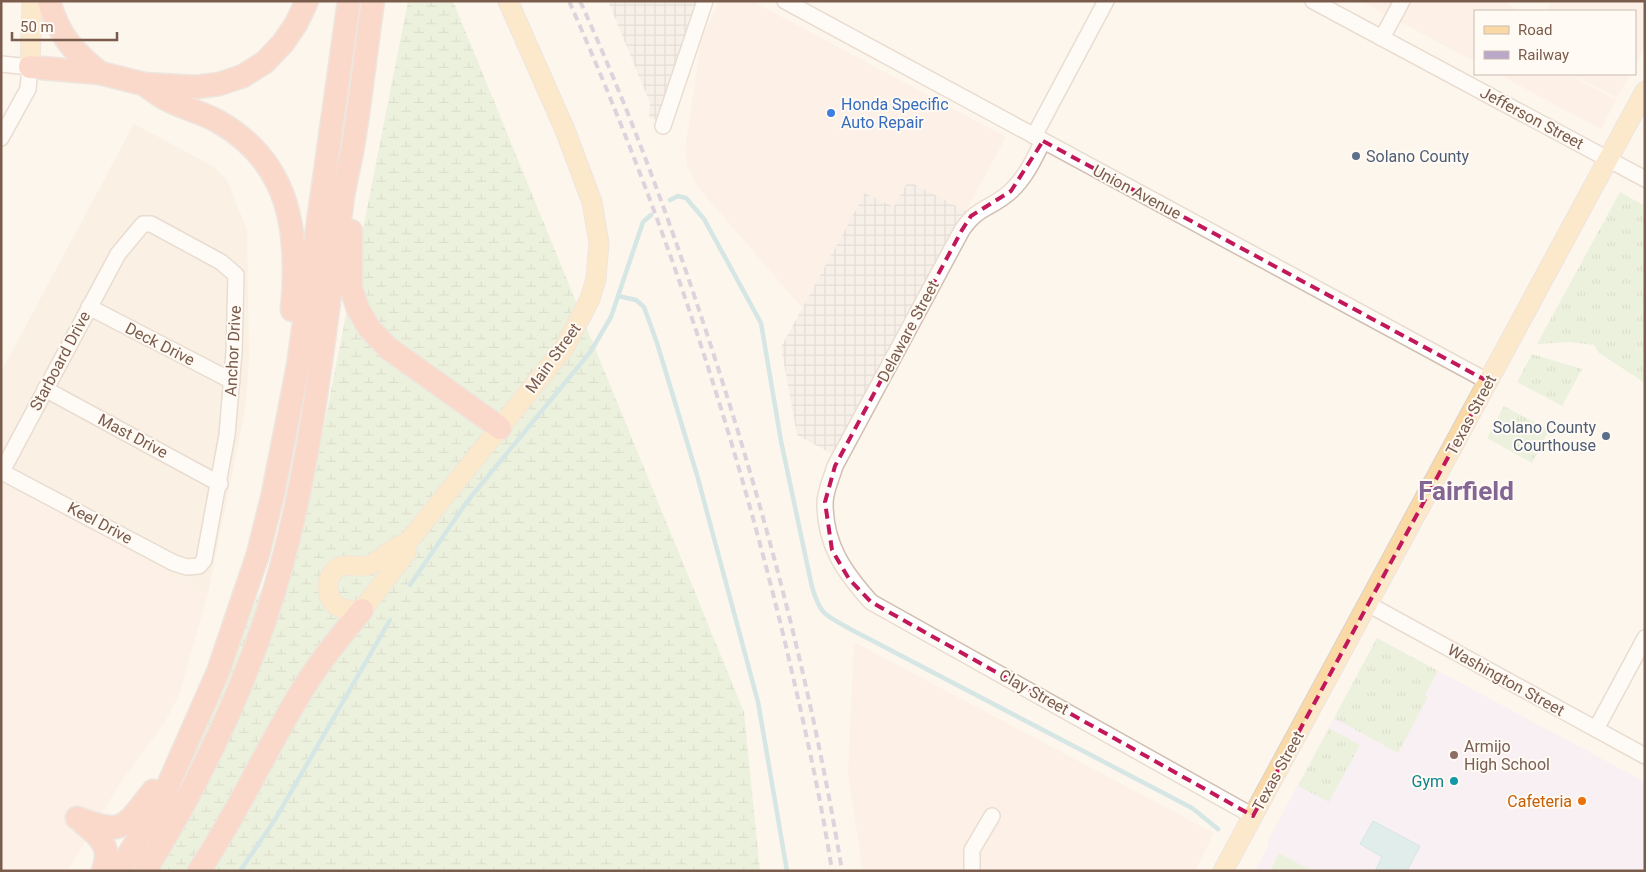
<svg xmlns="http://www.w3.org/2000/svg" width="1646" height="872" font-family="Roboto,sans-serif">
	<defs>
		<pattern id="industrial-grid" width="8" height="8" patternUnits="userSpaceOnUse" patternTransform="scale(1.25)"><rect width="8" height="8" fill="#efe9e4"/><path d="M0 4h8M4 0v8" fill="none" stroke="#c7c0bb"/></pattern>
		<pattern id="grass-tufts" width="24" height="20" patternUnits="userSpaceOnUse" patternTransform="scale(1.25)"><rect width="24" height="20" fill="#d8ecc9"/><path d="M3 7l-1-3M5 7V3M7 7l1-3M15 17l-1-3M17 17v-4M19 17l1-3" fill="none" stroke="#b4c2a5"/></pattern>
		<pattern id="wetland-marsh" width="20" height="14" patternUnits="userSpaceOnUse" patternTransform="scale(1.25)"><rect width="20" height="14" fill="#d8ecc9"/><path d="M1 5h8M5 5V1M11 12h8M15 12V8" fill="none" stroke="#b4c2a5"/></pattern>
	</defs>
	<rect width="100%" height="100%" fill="#fdf6ec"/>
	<polygon fill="#f5e8da" points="134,124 214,167 227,180 247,230 249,362 245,410 208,593 19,492 1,503 1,372"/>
	<g fill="#fde8e0">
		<polygon points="719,1 752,1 1006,137 966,211 909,181 894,208 865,193 802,308 698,187 687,166 685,150 701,41"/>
		<polygon points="1361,1 1502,1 1521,11 1475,11 1475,62"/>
		<polygon points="1551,1 1645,1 1645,47 1635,65 1635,11 1546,11"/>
		<polygon points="1498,74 1569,74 1616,100 1601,129"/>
		<polygon points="1572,74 1630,74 1617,98"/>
		<polygon points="19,492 208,593 179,695 166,720 119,785 67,871 1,871 1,503"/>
		<polygon points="854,642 1214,833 1195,871 863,871 848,774"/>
	</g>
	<g fill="url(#industrial-grid)">
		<polygon points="608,1 701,1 665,124 649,117 650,103"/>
		<polygon points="908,181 966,211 836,456 797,435 781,347 865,193 894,207"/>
	</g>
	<polygon fill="#f3e8fa" points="1377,638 1645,782 1645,871 1255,871 1269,844 1267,842"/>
	<g fill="url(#grass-tufts)">
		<polygon points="1620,192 1645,206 1645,383 1599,353 1594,345 1570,342 1537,344"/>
		<polygon points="1532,354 1582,369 1562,406 1517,382"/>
		<polygon points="1504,406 1549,430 1532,463 1487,438"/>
		<polygon points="1377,638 1438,671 1425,695 1428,697 1398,753 1334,718"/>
		<polygon points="1329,728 1360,745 1329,802 1298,786"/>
	</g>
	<polygon fill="url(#wetland-marsh)" points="408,1 453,1 744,712 760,871 126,871 313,482"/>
	<polygon fill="#d8ecc9" points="1279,853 1312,871 1270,871"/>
	<polygon fill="#bfe3e8" stroke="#a5d3da" points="1373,821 1420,846 1407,871 1375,871 1382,857 1360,844"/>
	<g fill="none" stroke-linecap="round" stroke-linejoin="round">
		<g stroke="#a5d3da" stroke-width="4.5">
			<path d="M670 200 678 196 686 198 704 219 761 323 781 441 812 587C821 617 826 615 852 630L1192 808 1218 829"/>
			<polyline points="618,296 636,300 644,307 657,343 697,475 758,702 787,871"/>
			<polyline points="410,585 466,503 591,351 611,317 643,222 651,215"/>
			<polyline points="240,871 276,818 390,620"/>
		</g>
		<g stroke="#d1beb0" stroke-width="18">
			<g id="minor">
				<polyline points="785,1 1489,382"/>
				<polyline points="1313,1 1645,179"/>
				<polyline points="1382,38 1402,1"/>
				<polyline points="1,64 30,67 28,89 1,138"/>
				<polyline points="663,126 705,1"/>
				<polyline points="1034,136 1106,1"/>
				<path d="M1043 141C1034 159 1026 177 1011 191 992 209 979 205 962 230L835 466C832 477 825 491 825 503 825 545 844 572 871 602L1253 816"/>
				<polyline points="89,307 232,381"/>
				<polyline points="45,389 220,484"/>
				<polyline points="1,473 118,254 143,224 151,224 221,262 236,275 234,352 227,435 204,560 199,566 187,567 174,563 2,472"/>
				<polyline points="1368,604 1645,756"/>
				<polyline points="1596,729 1645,638"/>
				<polyline points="972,871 972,850 992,816"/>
			</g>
		</g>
		<g stroke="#dad1cd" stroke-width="21">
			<g id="major">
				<polyline points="30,67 32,1"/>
				<path d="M407 543C391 546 383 561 367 566 356 568 343 561 334 571 331 574 328 581 328 585 327 606 343 612 362 610L406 553 407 543 564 348 590 299 596 279 599 243 592 202 565 130 508 1"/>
				<polyline points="1223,871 1645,91"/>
			</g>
		</g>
		<g stroke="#dad1cd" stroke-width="25">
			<g id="highway">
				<path d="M49 1C58 35 74 52 100 73"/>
				<polyline points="30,67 100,73 144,84 197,87 219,84 243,76 265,62 283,43 296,24 307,1"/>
				<path d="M144 84C152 90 161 97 170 101 186 109 203 113 219 122 292 164 299 234 292 310"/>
				<polyline points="351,231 351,288 358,309 369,328 388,348 500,428"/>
				<path d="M77 818C125 836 123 828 153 791"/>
				<path d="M84 824C101 837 112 848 103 871"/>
				<polyline points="119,871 162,799 218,672 258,554 273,494 298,366 349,1"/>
				<path d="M145 871C204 775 253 672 282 564 314 446 325 324 342 204 344 184 350 165 353 146 361 98 366 49 373 1"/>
				<path d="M199 871C236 816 263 755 297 699 315 667 339 638 362 610"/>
			</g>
		</g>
		<use href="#minor" stroke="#fff" stroke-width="15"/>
		<use href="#major" stroke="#fbd9a5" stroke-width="19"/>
		<use href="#highway" stroke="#f7b7a3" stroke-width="22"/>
		<g stroke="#b9a8c9" stroke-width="4" stroke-dasharray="8 5" stroke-linecap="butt">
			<path d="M569 1C660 207 731 419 784 638 802 715 820 792 832 871"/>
			<path d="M580 1C626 102 665 207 700 313 761 495 811 681 842 871"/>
		</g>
	</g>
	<path d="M0 0H1646V872H0ZM1043 141 1489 382 1253 816 871 602 849 579 832 550 825 502 835 466 962 230 971 216 1011 191Z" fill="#fdf6ec" fill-opacity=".55" fill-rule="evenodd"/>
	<path fill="none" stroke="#c2185b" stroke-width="4" stroke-dasharray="10 6" stroke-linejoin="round" d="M1043 141 1489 382 1253 816 871 602 849 579 832 550 825 502 835 466 962 230 971 216 1011 191Z"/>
	<circle fill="#3f7fe0" stroke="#fffaf3" stroke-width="2" cx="831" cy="113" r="5"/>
	<g fill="#5c6f8a" stroke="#fffaf3" stroke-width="2">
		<circle cx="1356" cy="156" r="5"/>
		<circle cx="1606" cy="436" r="5"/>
	</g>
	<circle fill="#8d6e63" stroke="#fffaf3" stroke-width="2" cx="1454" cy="755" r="5"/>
	<circle fill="#0f9aa8" stroke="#fffaf3" stroke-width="2" cx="1454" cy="781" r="5"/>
	<circle fill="#e8710a" stroke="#fffaf3" stroke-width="2" cx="1582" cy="801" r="5"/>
	<g text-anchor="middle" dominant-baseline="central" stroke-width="4" stroke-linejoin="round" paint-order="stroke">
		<g font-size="16" fill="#366cbe" stroke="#fffaf3" text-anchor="start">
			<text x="841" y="104">Honda Specific<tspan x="841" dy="18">Auto Repair</tspan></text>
		</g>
		<g font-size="16" fill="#7a5c4d" stroke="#fffaf3">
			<text transform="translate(1532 118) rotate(28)">Jefferson Street</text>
			<text transform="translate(1137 192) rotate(28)">Union Avenue</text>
			<text transform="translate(908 331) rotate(-62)">Delaware Street</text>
			<text transform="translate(160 344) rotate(27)">Deck Drive</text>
			<text transform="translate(233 351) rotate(-87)">Anchor Drive</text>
			<text transform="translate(553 358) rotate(-54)">Main Street</text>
			<text transform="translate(60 361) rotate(-62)">Starboard Drive</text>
			<text transform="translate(1471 415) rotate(-62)">Texas Street</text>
			<text transform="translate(133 436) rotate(28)">Mast Drive</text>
			<text transform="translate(100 523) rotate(28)">Keel Drive</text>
			<text transform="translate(1506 680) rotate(29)">Washington Street</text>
			<text transform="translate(1034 692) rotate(29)">Clay Street</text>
			<text transform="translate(1278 771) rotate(-61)">Texas Street</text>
		</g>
		<g font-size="16" fill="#4e5e75" stroke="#fffaf3" text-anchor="start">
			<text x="1366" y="156">Solano County</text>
			<text x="1596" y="427" text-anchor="end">Solano County<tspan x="1596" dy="18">Courthouse</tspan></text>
		</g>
		<g font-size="16" fill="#785e54" stroke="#fffaf3" text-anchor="start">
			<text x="1464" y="746">Armijo<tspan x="1464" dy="18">High School</tspan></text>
		</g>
		<g font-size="16" fill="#0d838f" stroke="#fffaf3" text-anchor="end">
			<text x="1444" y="781">Gym</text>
		</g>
		<g font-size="16" fill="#c56008" stroke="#fffaf3" text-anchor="end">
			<text x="1572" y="801">Cafeteria</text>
		</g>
		<g font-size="26" font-weight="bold" fill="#846695" stroke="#fffaf3">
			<text x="1466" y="491">Fairfield</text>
		</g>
	</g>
	<rect width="1646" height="872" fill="none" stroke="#7a5c4d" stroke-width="5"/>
	<rect x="1474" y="10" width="162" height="65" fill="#fffaf3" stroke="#cabbb1"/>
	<rect x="1484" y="26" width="25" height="8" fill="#fbd9a5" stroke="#cabbb1"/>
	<text x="1518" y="35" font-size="15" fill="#7a5c4d">Road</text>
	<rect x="1484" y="51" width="25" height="8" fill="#b9a8c9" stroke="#cabbb1"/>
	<text x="1518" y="60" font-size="15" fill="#7a5c4d">Railway</text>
	<path d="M12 32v8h105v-8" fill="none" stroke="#7a5c4d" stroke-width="2.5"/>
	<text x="20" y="32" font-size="15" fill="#7a5c4d" stroke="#fffaf3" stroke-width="4" paint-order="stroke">50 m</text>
</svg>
